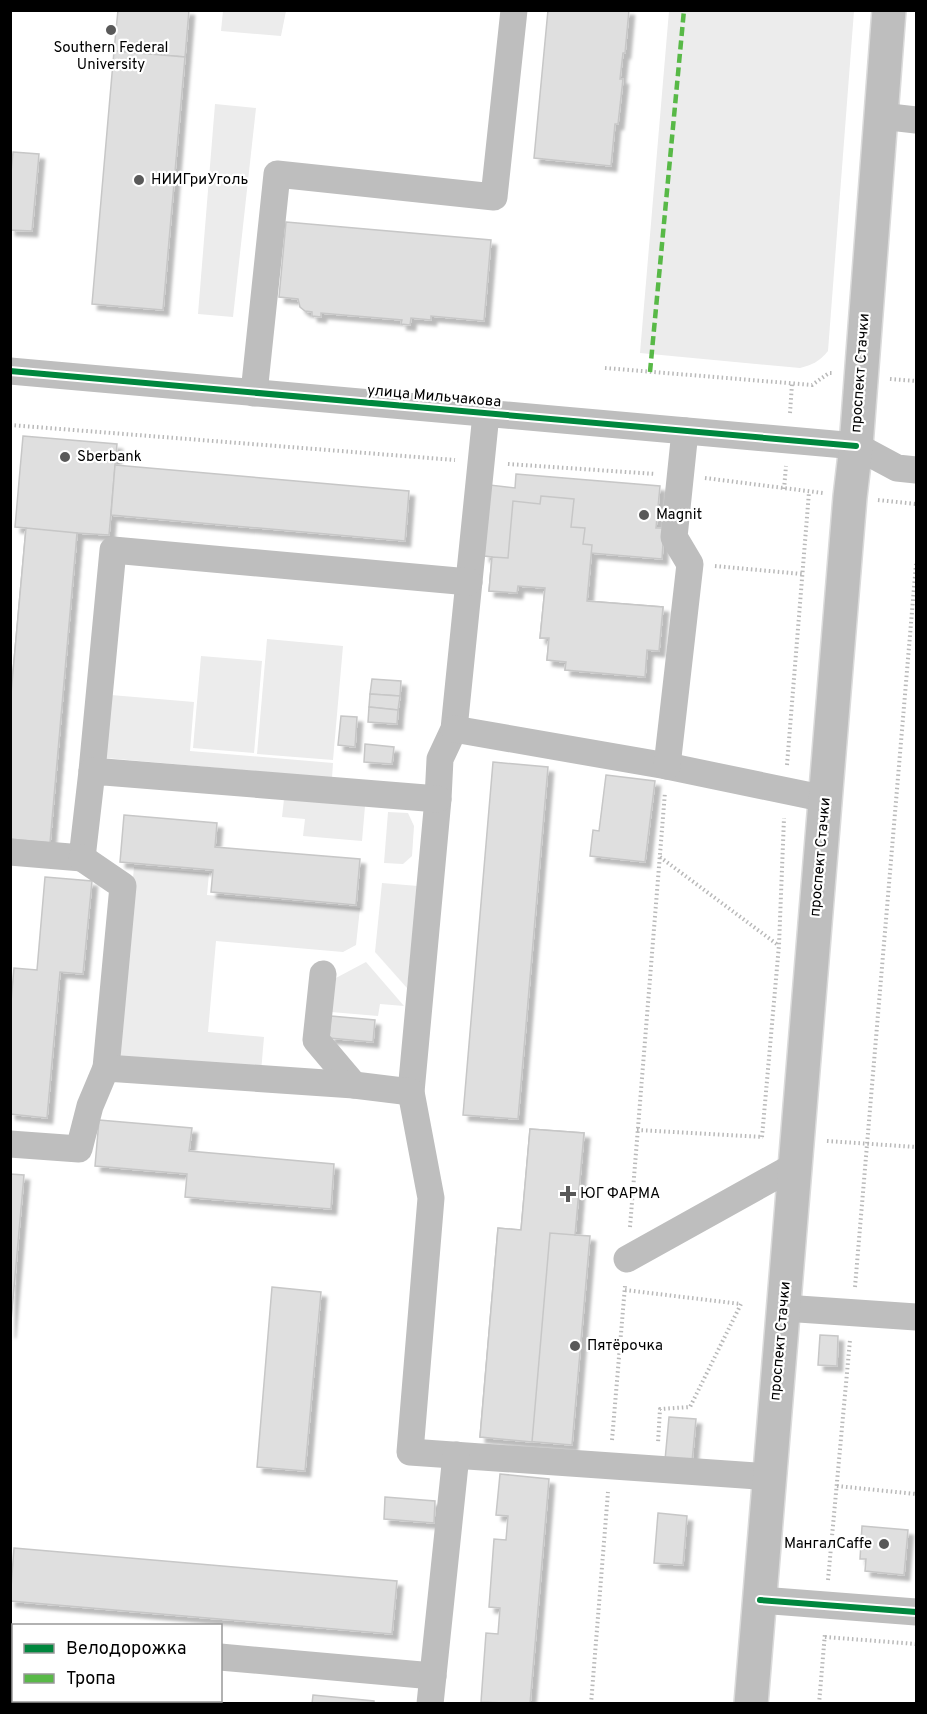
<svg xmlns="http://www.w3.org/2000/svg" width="927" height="1714" font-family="Overpass,sans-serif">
	<defs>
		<filter id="shadow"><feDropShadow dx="5.5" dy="5.5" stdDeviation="1.5" flood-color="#0004"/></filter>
	</defs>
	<rect width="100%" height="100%" fill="#fff"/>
	<g fill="#ececec">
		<polygon points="223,11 286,11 281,36 221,31"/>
		<path d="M669 11H854L828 351C820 361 812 365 800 368L640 353Z"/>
		<polygon points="215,104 256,108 233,317 198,314"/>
		<polygon points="267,639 343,646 333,760 257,754"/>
		<polygon points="201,656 262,661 254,753 193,748"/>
		<polygon points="111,695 194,702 190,751 333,763 332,778 106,758"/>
		<polygon points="284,799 365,806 362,841 303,836 305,819 282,817"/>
		<polygon points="388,812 408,813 414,826 412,856 403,864 384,863"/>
		<polygon points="134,867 209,873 207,895 360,908 356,945 343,952 216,941 208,1032 264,1037 261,1072 117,1059"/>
		<polygon points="382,883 418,886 407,988 375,952"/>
		<polygon points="366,962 404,1006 380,1004 378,1016 331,1012 334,979"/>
	</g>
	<g fill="#dfdfdf" stroke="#c7c7c7" stroke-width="1.5" filter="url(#shadow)">
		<polygon points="118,10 189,10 185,57 114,51"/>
		<polygon points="548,10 629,10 625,53 623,53 620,79 623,79 618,124 615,124 611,166 534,158"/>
		<polygon points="114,51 185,57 163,310 92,304"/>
		<polygon points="13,152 39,154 32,231 10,230 10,183"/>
		<polygon points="286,222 491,240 484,321 431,316 431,320 411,318 410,325 401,324 402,320 321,313 321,317 312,316 312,312 305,311 300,307 298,299 279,297"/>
		<polygon points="23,436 117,444 109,535 77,533 50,843 10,839 10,705 26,528 15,527"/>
		<polygon points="115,465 409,491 405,541 111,515"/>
		<polygon points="516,474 660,486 656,528 664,528 662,559 591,553 587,601 663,607 659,651 647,650 645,677 565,670 566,662 547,660 549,638 540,638 545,588 518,586 517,593 489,591 492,557 484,556 490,485 515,488"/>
		<polygon points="541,496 574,499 571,527 585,528 583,544 592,545 587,601 663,607 659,651 647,650 645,677 565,670 566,662 547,660 549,638 540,638 545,588 518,586 517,593 489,591 492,557 508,558 513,501 540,504"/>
		<polygon points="26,528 77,533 50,843 10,839 10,705"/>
		<polygon points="372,679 401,681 400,696 370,694"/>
		<polygon points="370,694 400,696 398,710 369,707"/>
		<polygon points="369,707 398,710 397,724 368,722"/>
		<polygon points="341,716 357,717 355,747 338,745"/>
		<polygon points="365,744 394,747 392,764 364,762"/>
		<polygon points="493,762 548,767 518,1119 463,1115"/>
		<polygon points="606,775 655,781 645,862 590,856 593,830 599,831"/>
		<polygon points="124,815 217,823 215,847 360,859 356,905 211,892 213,870 120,862"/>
		<polygon points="45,877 92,881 83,974 60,972 47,1118 10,1114 10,1013 14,968 37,970"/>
		<polygon points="331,1016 375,1020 373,1042 329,1038"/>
		<polygon points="99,1120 192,1128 189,1151 334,1164 331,1209 185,1197 187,1174 95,1166"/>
		<polygon points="530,1129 584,1133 575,1235 590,1236 572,1445 480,1437 498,1228 521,1230"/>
		<polygon points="530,1129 584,1133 575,1235 550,1233 532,1442 480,1437 498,1228 521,1230"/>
		<polygon points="10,1174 24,1175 10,1333"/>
		<polygon points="272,1287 321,1292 305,1471 257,1467"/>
		<polygon points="820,1335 838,1336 837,1366 818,1365"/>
		<polygon points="669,1417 696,1419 692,1462 665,1460"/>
		<polygon points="500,1474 549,1479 530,1704 481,1702 486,1633 498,1634 500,1608 489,1607 494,1539 506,1540 508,1516 496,1515"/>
		<polygon points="385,1497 435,1501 434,1523 384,1519"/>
		<polygon points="658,1513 687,1516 683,1565 654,1563"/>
		<polygon points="862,1526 908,1530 904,1575 865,1571 866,1559 860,1559"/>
		<polygon points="14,1548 397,1581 392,1634 10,1601"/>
		<polygon points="313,1695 374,1701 374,1704 312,1704"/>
	</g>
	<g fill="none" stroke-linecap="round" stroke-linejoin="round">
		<g stroke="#dbdbdb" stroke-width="36">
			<polyline id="major" points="751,1704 850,497 856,446 889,10"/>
		</g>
		<g stroke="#b9b9b9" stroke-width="4" stroke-dasharray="1.5 3" stroke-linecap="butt">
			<polyline points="605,368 812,385 829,373 832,373"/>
			<polyline points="890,379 916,381"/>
			<polyline points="790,413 792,384"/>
			<polyline points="10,425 455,460"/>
			<polyline points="508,464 656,474"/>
			<polyline points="705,478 823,493"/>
			<polyline points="784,489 786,466"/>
			<polyline points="878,500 916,504"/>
			<polyline points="715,566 802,574"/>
			<polyline points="787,765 809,492"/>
			<polyline points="660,857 778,945"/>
			<polyline points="637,1130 763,1137"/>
			<polyline points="762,1137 779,945 784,818"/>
			<polyline points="827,1141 916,1147"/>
			<polyline points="630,1227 665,792"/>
			<polyline points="855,1287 916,564"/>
			<polyline points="625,1290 741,1304 690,1407 660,1409 658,1443"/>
			<polyline points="612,1440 625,1286"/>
			<polyline points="837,1486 916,1494"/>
			<polyline points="828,1580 850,1340"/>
			<polyline points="825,1637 916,1644"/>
			<polyline points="591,1704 608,1492"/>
			<polyline points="819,1704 825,1633"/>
		</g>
		<g stroke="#bebebe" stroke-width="27">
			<polyline points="881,116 916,120"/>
			<polyline points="10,371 856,446 897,468 916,470"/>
			<polyline points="254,393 277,174 494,197 514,10"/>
			<polyline points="486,414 454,729 440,759 438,799 411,1092 431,1198 410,1452 770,1477"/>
			<polyline points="454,729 667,766 826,799"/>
			<polyline points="667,766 690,564 674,537 685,431"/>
			<polyline points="92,771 113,550 469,582"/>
			<polyline points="10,852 82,858 92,771 438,799"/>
			<polyline points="82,858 123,886 106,1068"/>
			<polyline points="323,974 316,1040 354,1085"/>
			<polyline points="10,1144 79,1149 90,1106 106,1068 354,1085 411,1092"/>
			<polyline points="627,1259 796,1165"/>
			<polyline points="784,1308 916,1317"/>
			<polyline points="760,1600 916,1612"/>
			<polyline points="10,1637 14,1638"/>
			<polyline points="220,1657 433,1676"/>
			<polyline points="430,1704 456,1455"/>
		</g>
		<use href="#major" stroke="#bebebe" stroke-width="33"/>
		<polyline stroke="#58b947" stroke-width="4.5" stroke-dasharray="9 4.5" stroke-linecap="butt" points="650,372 684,10"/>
		<g stroke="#fff" stroke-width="10">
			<g id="cycleway">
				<polyline points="10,371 856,446"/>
				<polyline points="760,1600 916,1612"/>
			</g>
		</g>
		<use href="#cycleway" stroke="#00873e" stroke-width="6"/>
	</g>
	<g fill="#595959" stroke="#fff" stroke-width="2">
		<circle cx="111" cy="30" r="6"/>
		<circle cx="139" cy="180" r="6"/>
		<circle cx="65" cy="457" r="6"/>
		<circle cx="644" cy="515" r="6"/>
		<path d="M565 1185h6v6h6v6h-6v6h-6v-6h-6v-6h6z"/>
		<circle cx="575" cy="1346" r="6"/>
		<circle cx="884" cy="1544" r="6"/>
	</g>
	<g text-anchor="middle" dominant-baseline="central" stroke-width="4.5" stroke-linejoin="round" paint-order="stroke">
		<g font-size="15" fill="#000" stroke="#fff" text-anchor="start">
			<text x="111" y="48" text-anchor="middle">Southern Federal<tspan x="111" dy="17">University</tspan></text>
			<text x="151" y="180">НИИГриУголь</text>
			<text x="77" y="457">Sberbank</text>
			<text x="656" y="515">Magnit</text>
			<text x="580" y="1194">ЮГ ФАРМА</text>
			<text x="587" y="1346">Пятёрочка</text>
			<text x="872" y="1544" text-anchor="end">МангалCaffe</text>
		</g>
		<g font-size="15" fill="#000" stroke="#fff">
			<text transform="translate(861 373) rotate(-86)">проспект Стачки</text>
			<text transform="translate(434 397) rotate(5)">улица Мильчакова</text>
			<text transform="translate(821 857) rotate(-85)">проспект Стачки</text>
			<text transform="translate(781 1341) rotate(-85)">проспект Стачки</text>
		</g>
	</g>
	<rect width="927" height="1714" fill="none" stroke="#000000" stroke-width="24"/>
	<rect x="12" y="1624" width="210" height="78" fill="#ffffff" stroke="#999999" stroke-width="1.5"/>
	<rect x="24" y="1644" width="30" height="9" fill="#00873e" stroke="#999999" stroke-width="1.5"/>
	<text x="66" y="1654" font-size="18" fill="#000000">Велодорожка</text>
	<rect x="24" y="1674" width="30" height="9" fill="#58b947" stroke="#999999" stroke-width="1.5"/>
	<text x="66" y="1684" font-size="18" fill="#000000">Тропа</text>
</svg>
